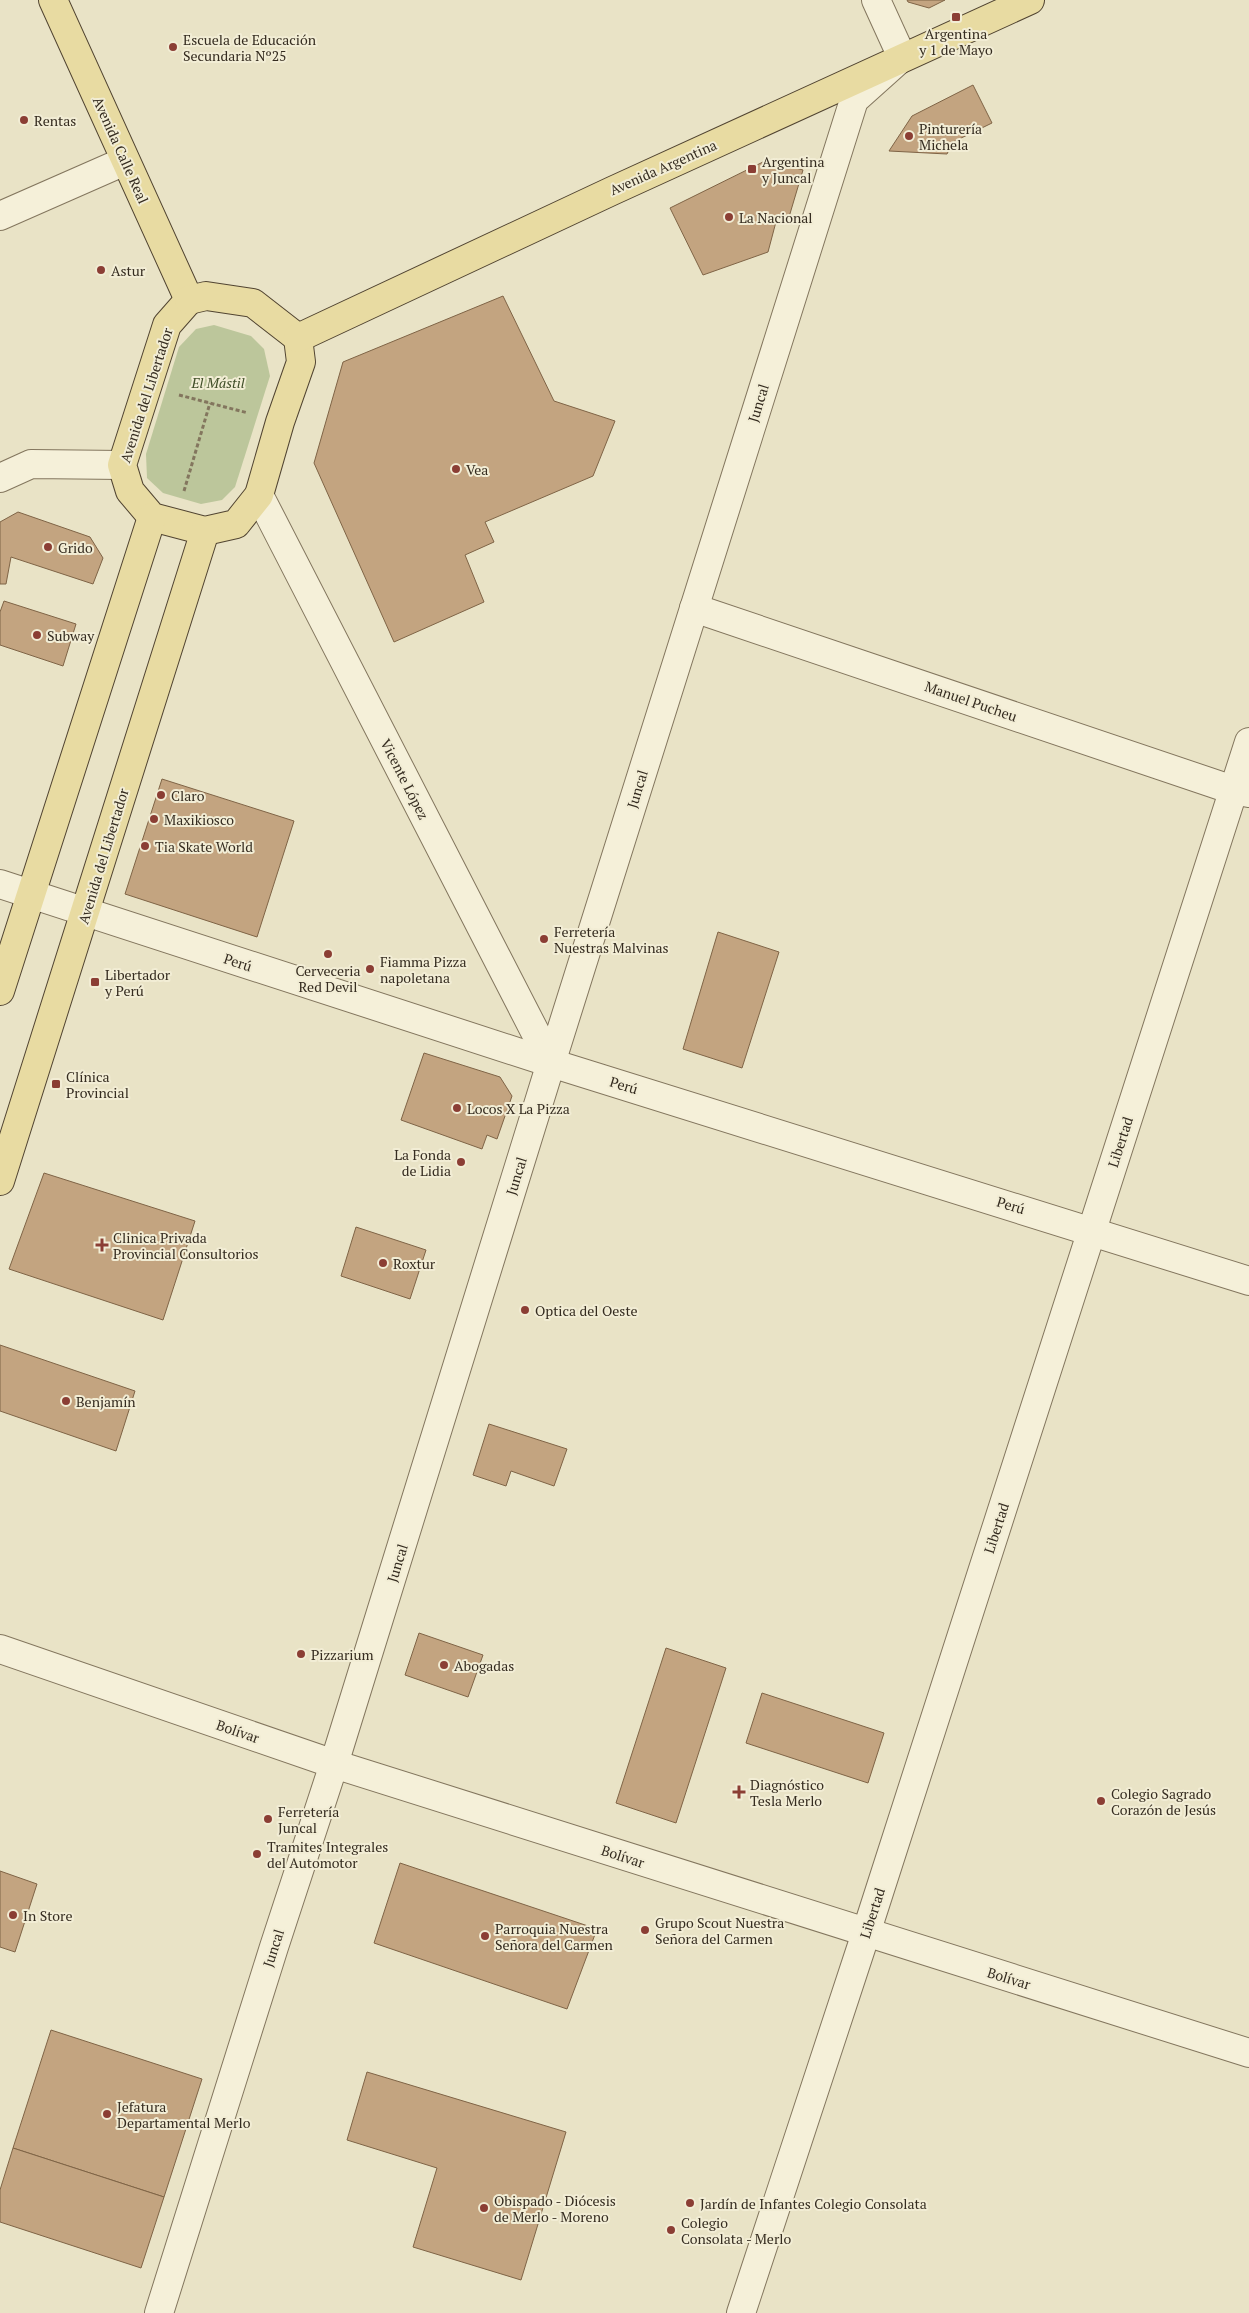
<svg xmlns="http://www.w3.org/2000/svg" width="1249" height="2313" font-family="'PT Serif',serif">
	<rect width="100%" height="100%" fill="#e9e3c6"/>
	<polygon fill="#bcc69b" points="214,325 251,336 264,349 270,376 235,487 222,500 201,504 163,493 147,478 146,454 179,347 196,329"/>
	<g fill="#c3a480" stroke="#7f6446">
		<polygon points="907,0 945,0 929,8 908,2"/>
		<polygon points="973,85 992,123 953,142 947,154 889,151 912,116"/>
		<polygon points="767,160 803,170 789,217 777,218 768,252 703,275 670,208"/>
		<polygon points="503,296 554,401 615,421 593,476 485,522 494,542 465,555 484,602 394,642 314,463 343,362"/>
		<polygon points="18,512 90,537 103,558 93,584 11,557 6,584 0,584 0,522"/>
		<polygon points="4,601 76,624 63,666 0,645 0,612"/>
		<polygon points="162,779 294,821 257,937 125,894"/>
		<polygon points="718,932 779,952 742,1068 683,1049"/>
		<polygon points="424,1053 500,1077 512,1096 497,1139 487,1135 482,1149 401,1120"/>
		<polygon points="44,1173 195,1221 163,1320 9,1269"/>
		<polygon points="356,1227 426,1250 410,1299 341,1276"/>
		<polygon points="0,1345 135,1391 116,1451 0,1411"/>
		<polygon points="489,1424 567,1449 554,1486 511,1471 506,1486 473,1475"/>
		<polygon points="419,1633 483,1655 468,1697 405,1675"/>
		<polygon points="666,1648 726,1668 676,1823 616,1803"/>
		<polygon points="762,1693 884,1733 868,1783 746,1743"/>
		<polygon points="400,1863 597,1929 567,2009 374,1943"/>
		<polygon points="0,1871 37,1884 15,1952 0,1947"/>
		<polygon points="51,2030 202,2079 164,2197 13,2148"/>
		<polygon points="367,2072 566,2132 521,2280 413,2247 437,2168 347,2140"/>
		<polygon points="13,2148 164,2197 141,2268 0,2222 0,2190"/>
	</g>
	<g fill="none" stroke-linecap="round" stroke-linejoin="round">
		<g stroke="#83765e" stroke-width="30">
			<g id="minor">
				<polyline points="0,216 125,161"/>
				<polyline points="0,478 31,464 122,465"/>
				<polyline points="259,495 551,1063"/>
				<polyline points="694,608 1233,790 1249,793"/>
				<polyline points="0,884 551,1063 1249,1281"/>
				<polyline points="0,1649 334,1764 1249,2053"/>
				<polyline points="159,2313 274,1947 334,1764 551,1063 854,100 902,57 876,0"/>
				<polyline points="741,2313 866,1933 1249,742"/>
			</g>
		</g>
		<g stroke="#514431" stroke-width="30">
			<g id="major">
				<polyline points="53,0 189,300"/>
				<polyline points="189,300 167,325 122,465 130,491 152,517 205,531 236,524 259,495 280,422 301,362 298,338"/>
				<polyline points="189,300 206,296 253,303 298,338"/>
				<polyline points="298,338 612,191 1030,0"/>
				<polyline points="0,991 152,517"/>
				<polyline points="0,1181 205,531"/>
			</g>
		</g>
		<g stroke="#83765e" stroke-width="3" stroke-dasharray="4 2.5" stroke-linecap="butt">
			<polyline points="179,395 248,413"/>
			<polyline points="184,491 210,403"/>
		</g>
		<use href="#minor" stroke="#f5f0d9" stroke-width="28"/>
		<use href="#major" stroke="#e8dba2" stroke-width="28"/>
	</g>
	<g fill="#8b3e34" stroke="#f2edd5" stroke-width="2">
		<rect x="951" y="12" width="10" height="10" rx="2.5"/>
		<circle cx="173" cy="47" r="5"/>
		<circle cx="24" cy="120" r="5"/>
		<circle cx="909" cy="136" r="5"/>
		<rect x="747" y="164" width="10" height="10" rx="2.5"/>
		<circle cx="729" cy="217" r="5"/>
		<circle cx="101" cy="270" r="5"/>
		<circle cx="456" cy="469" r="5"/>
		<circle cx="48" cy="547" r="5"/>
		<circle cx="37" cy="635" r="5"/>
		<circle cx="161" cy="795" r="5"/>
		<circle cx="154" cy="819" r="5"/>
		<circle cx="145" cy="846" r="5"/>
		<circle cx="544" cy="939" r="5"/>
		<circle cx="328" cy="954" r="5"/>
		<circle cx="370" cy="969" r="5"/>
		<rect x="90" y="977" width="10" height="10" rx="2.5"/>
		<rect x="51" y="1079" width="10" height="10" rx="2.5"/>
		<circle cx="457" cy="1108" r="5"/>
		<circle cx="461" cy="1162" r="5"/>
		<path d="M99.5 1237.5h5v5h5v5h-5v5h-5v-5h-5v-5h5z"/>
		<circle cx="383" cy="1263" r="5"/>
		<circle cx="525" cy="1310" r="5"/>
		<circle cx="66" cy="1401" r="5"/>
		<circle cx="301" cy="1654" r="5"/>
		<circle cx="444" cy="1665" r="5"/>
		<path d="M736.5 1784.5h5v5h5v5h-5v5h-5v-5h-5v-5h5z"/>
		<circle cx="1101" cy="1801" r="5"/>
		<circle cx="268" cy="1819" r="5"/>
		<circle cx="257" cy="1854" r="5"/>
		<circle cx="13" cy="1915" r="5"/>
		<circle cx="645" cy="1930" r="5"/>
		<circle cx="485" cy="1936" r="5"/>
		<circle cx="107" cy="2114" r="5"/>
		<circle cx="690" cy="2203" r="5"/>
		<circle cx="484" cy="2208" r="5"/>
		<circle cx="671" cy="2230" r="5"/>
	</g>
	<g text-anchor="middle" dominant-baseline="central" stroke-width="4" stroke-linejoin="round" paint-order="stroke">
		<g font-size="14" fill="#352c20" stroke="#f2edd5" text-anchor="start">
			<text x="956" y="33" text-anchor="middle">Argentina<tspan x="956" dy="16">y 1 de Mayo</tspan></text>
			<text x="183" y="39">Escuela de Educación<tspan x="183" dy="16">Secundaria Nº25</tspan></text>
			<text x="34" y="120">Rentas</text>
			<text x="919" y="128">Pinturería<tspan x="919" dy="16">Michela</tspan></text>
			<text x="762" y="161">Argentina<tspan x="762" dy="16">y Juncal</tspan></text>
			<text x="739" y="217">La Nacional</text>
			<text x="111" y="270">Astur</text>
			<text x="466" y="469">Vea</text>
			<text x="58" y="547">Grido</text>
			<text x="47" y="635">Subway</text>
			<text x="171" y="795">Claro</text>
			<text x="164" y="819">Maxikiosco</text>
			<text x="155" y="846">Tia Skate World</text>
			<text x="554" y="931">Ferretería<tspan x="554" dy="16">Nuestras Malvinas</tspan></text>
			<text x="380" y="961">Fiamma Pizza<tspan x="380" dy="16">napoletana</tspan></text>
			<text x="328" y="970" text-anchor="middle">Cerveceria<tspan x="328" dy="16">Red Devil</tspan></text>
			<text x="105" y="974">Libertador<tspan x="105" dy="16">y Perú</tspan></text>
			<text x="66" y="1076">Clínica<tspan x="66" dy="16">Provincial</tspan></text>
			<text x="467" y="1108">Locos X La Pizza</text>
			<text x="451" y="1154" text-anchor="end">La Fonda<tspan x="451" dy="16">de Lidia</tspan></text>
			<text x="113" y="1237">Clinica Privada<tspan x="113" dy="16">Provincial Consultorios</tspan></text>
			<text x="393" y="1263">Roxtur</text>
			<text x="535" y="1310">Optica del Oeste</text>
			<text x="76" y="1401">Benjamín</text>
			<text x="311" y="1654">Pizzarium</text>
			<text x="454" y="1665">Abogadas</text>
			<text x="750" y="1784">Diagnóstico<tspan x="750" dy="16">Tesla Merlo</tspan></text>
			<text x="1111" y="1793">Colegio Sagrado<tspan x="1111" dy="16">Corazón de Jesús</tspan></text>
			<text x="278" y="1811">Ferretería<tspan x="278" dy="16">Juncal</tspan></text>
			<text x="267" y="1846">Tramites Integrales<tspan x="267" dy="16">del Automotor</tspan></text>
			<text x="23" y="1915">In Store</text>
			<text x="655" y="1922">Grupo Scout Nuestra<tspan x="655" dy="16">Señora del Carmen</tspan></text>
			<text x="495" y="1928">Parroquia Nuestra<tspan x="495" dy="16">Señora del Carmen</tspan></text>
			<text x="117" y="2106">Jefatura<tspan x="117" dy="16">Departamental Merlo</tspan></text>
			<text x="494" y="2200">Obispado - Diócesis<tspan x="494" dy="16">de Merlo - Moreno</tspan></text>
			<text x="700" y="2203">Jardín de Infantes Colegio Consolata</text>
			<text x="681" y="2222">Colegio<tspan x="681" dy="16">Consolata - Merlo</tspan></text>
		</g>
		<g font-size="14" fill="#352c20" stroke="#f2edd5">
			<text transform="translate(121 150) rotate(66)">Avenida Calle Real</text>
			<text transform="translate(663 167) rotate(-24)">Avenida Argentina</text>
			<text transform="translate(146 395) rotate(-72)">Avenida del Libertador</text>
			<text transform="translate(758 403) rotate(-73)">Juncal</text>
			<text transform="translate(971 701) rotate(19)">Manuel Pucheu</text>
			<text transform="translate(405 779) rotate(63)">Vicente López</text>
			<text transform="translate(637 789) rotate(-73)">Juncal</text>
			<text transform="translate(103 856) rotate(-73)">Avenida del Libertador</text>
			<text transform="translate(238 962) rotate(18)">Perú</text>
			<text transform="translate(624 1085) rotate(17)">Perú</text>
			<text transform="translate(1120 1142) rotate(-72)">Libertad</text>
			<text transform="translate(516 1176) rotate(-73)">Juncal</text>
			<text transform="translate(1011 1205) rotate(17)">Perú</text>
			<text transform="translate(996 1528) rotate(-72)">Libertad</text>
			<text transform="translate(397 1563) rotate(-73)">Juncal</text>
			<text transform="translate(238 1731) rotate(19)">Bolívar</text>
			<text transform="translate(623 1856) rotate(18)">Bolívar</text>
			<text transform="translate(872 1913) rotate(-72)">Libertad</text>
			<text transform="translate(273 1948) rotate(-72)">Juncal</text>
			<text transform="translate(1009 1978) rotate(17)">Bolívar</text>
		</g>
		<g font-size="14" font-style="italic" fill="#414f29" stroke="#f2edd5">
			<text x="218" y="382">El Mástil</text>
		</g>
	</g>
</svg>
